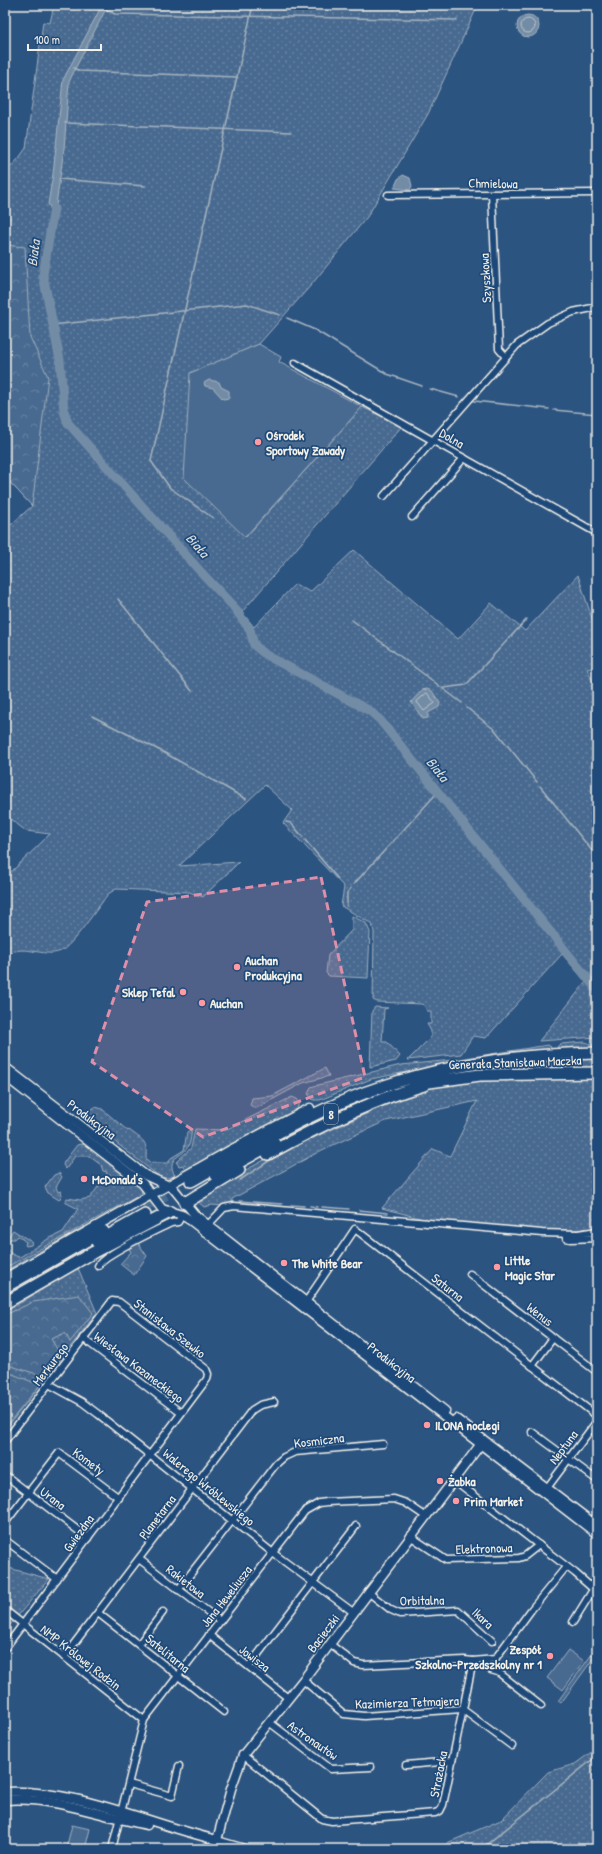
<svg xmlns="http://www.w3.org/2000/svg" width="602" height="1854" font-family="'Patrick Hand',sans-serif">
	<defs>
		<pattern id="grass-dots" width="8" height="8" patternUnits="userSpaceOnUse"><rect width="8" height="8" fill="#496b90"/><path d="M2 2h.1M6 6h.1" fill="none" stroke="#6481a0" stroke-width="1.8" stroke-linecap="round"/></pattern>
		<pattern id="forest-crowns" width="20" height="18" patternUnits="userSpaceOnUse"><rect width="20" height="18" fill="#496b90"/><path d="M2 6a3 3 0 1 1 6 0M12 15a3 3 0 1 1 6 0" fill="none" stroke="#6481a0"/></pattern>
	</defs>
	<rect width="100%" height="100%" fill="#2c5481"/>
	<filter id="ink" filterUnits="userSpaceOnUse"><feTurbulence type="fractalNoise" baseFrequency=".025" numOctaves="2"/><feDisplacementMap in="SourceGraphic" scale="8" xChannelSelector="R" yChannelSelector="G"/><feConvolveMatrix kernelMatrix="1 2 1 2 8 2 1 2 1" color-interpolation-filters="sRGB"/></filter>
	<g filter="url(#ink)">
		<g fill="url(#grass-dots)" stroke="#9eaebc">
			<path d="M54 5H478L428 114 367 217 312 284 259 344 190 373 246 537 362 407 402 426 242 612 254 627 295 584 310 592 354 550 458 639 491 603 525 631 578 575 597 634V667L587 669 597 689V1037L539 1041 586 982 562 954 486 1038 473 1036 461 1054 408 1060 431 1037V1031L427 1024H431V1011H427L424 1005 421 1004 377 1002 373 1000 374 932 372 924 341 906 344 887 283 823 292 810 265 785 179 866 239 862 203 897 189 892 116 889 108 894C100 905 71 947 61 951 44 959 20 941 5 957V878L50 834 26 831 5 815V783L8 781 5 780V530L32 506 5 477V173L19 158 26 148 43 22 50 23Z"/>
			<polygon points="352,916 366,923 370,932 368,978 329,976 326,973 328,955 352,930"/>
			<polygon points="375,1007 388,1008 384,1009 382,1042 387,1042 400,1056 396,1061 370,1067 372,1011"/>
			<polygon points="585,1042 597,1046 597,1048 560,1049 557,1047 560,1044"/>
			<polygon points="548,1045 551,1047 550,1049 487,1056 371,1079 320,1100 313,1100 308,1094 311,1087 314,1086 401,1065 453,1060"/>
			<polygon points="597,1057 597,1070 419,1079 496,1064"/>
			<polygon points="325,1068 329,1076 303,1083 257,1108 253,1107 250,1105 252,1098 272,1096"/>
			<polygon points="597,1076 597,1228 556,1231 503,1227 423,1219 382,1208 433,1149 450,1156 477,1101 386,1121 322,1150 232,1199 232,1203 223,1206 212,1205 204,1207 197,1201 235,1180 244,1171 316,1132 420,1089 476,1080"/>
			<polygon points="292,1097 297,1099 300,1103 296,1111 179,1175 177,1175 186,1166 184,1165 179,1166 176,1162 191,1148 195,1129 225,1130"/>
			<path d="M96 1107 102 1109 128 1131 129 1130C145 1142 147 1140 146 1159L151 1163H168L171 1158 184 1150 187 1132 192 1129C191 1134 191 1140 189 1145 182 1159 165 1156 175 1176L167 1178 160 1177 88 1121 85 1119C85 1112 91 1109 96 1107Z"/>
			<path d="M81 1144 86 1145 141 1187 142 1194 5 1268V1242L13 1230 32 1242 31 1245 26 1246 25 1245 26 1242 18 1236 15 1239H10L6 1246C7 1252 14 1256 20 1257L48 1239 63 1232 78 1209 65 1202 67 1198 80 1200 90 1198 106 1176 107 1172 103 1171 101 1165 89 1156H75L66 1169 63 1165 64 1162 77 1145Z"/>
			<polygon points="59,1173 62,1177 56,1187 58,1192 61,1191 62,1195 59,1200 48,1193 45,1187 54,1175"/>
			<polygon points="85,1226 75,1234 5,1274 5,1271 15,1265"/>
			<polygon points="78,1268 97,1313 5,1430 5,1312"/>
			<polygon points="5,1567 49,1579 5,1631"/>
			<polygon points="597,1748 597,1849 441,1849 447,1843 501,1820 548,1772 575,1764"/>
		</g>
		<g fill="url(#forest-crowns)" stroke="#9eaebc">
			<polygon points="5,245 25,247 30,337 48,377 32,506 5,477"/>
			<polygon points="138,1243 147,1256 134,1275 120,1264 131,1252 128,1247"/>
			<polygon points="79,1295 93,1313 70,1342 65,1333 51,1339 60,1354 43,1376 5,1364 5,1315 33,1302"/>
			<polygon points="5,1371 40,1385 5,1428"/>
		</g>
		<g fill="#496b90" stroke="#9eaebc">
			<polygon points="259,344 281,357 279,362 362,407 245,537 184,478 190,373"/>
			<polygon points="568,1650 584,1661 563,1690 547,1678"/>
			<polygon points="592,1654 595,1656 561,1703 558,1701"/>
			<polygon points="72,1825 90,1829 85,1849 66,1849"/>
		</g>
		<g fill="#738ca6" stroke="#a7b4c0">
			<polygon points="102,5 108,5 75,69 69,82 64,149 54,219 51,219 51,209 48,204 53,174 63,80"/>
			<circle cx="528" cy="26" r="11"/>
			<polygon points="403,175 410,178 412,186 410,190 394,188 398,179"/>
			<polygon points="209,380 219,382 221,387 229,391 229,398 223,399 213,388 205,386 204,383"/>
			<polygon points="427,689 432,691 440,703 439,707 428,713 428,718 423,719 411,702 422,690"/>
		</g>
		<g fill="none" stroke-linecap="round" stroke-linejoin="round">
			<g stroke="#c0c9ce" stroke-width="1">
				<circle cx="528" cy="26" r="7"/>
				<polygon points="427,693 435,703 424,711 417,702"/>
			</g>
			<g stroke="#a7b4c0" stroke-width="1.5">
				<polyline points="105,9 115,14 457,20"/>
				<polyline points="74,68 79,71 237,77"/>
				<polyline points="65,123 291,132"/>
				<polyline points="59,179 145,186"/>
				<polyline points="287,318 315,330 387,374 422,386"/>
				<polyline points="52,325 247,304 280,315"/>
				<polyline points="430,389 459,397"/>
				<polyline points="474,401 549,409"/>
				<polyline points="554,410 597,414"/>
				<polyline points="213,518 170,488 151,461 253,5"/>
				<polyline points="118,599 192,691"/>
				<polyline points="352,620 462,703"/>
				<polyline points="444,688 466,685 527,619"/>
				<polyline points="467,708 495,730 537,782"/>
				<polyline points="92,716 163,752 246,799"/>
				<polyline points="540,786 597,857"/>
				<polyline points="286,822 291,823 303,837"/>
				<polyline points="305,840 338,879"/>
				<polyline points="354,884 437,793"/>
				<polyline points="347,906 347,893 351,888"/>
				<polyline points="292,1147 394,1101"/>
				<polyline points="240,1180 278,1155"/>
				<polyline points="239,1201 282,1204"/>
				<polyline points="291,1205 304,1206"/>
				<polyline points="310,1206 317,1207"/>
				<polyline points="322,1207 349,1209"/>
				<polyline points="359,1210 388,1213"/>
				<polyline points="481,1849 597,1756"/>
			</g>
			<polyline stroke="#738ca6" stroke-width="9" points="54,208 43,275 60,360 64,411 68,423 200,571 233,606 250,630 254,645 266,655 370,711 380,720 597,990"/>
			<polyline stroke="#4a6c90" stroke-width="11" stroke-dasharray="11 5.5" stroke-linecap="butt" points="142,1208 191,1181"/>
			<g stroke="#f4f1e8" stroke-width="9">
				<g id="street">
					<polyline points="492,194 499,349 506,357"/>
					<polyline points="388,195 597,193"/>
					<polyline points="295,363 597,533"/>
					<polyline points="384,496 517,345 548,323 573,312 597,307"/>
					<polyline points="412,517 464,458"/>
					<polyline points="208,1225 224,1208 234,1206 542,1233 578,1234 597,1231"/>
					<polyline points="565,1234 566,1238 570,1239 597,1238"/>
					<path d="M98 1266C102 1255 157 1230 171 1223L178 1222 182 1215"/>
					<polyline points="470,1274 597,1372"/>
					<polyline points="306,1302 355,1229 597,1416"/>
					<polyline points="83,1338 181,1413"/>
					<polyline points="532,1366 553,1338"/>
					<polyline points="49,1384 82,1402 98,1414 273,1553 353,1612"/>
					<polyline points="532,1432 597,1480"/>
					<polyline points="5,1441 112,1301 119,1302 206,1369 208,1374 207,1379 5,1648"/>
					<polyline points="5,1475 88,1538"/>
					<polyline points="453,1479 575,1573 591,1587 597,1588"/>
					<polyline points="547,1488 597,1421"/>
					<polyline points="5,1523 59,1453 119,1498"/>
					<polyline points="410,1536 446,1560 519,1558 525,1556 539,1545"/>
					<polyline points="5,1540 57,1579"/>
					<polyline points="139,1559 220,1621"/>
					<polyline points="178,1590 276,1464 284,1457 295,1452 383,1444"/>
					<polyline points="368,1592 391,1610 400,1614 458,1610 492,1641"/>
					<polyline points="5,1610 144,1720"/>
					<polyline points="98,1613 224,1712"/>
					<polyline points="573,1622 594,1588"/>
					<polyline points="209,1635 288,1698"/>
					<polyline points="139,1644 163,1612"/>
					<polyline points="330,1644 354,1663 363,1665 464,1660 473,1661"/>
					<polyline points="64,1657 252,1410 260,1405 274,1402"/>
					<polyline points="484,1661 491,1670 498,1672 541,1706"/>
					<polyline points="249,1666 356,1526"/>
					<polyline points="303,1680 344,1714 364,1716 462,1709 512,1746"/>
					<polyline points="269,1722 331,1769 371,1767"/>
					<polyline points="243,1755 322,1819 332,1821 435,1813 440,1811 443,1805 473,1661 495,1659 531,1610 566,1567"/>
					<polyline points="406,1765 452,1761"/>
					<polyline points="129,1784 172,1796 179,1766"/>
					<polyline points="112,1849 144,1720 305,1511 319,1503 327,1502 394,1499 406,1503 425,1516"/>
					<polyline points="215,1849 217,1840 248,1849"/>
				</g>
			</g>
			<g stroke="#f4f1e8" stroke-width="11">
				<g id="secondary">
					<polyline points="5,1067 145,1175 173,1188 195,1215 445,1411"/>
					<polyline points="5,1076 143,1184 162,1209 182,1215 190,1220 597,1534"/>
					<polyline points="5,1278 232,1149 310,1108"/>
					<polyline points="456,1419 597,1526"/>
					<path d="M5 1792C74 1788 150 1824 217 1840L231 1789 243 1755 303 1680 483 1441"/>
					<path d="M5 1800C54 1796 100 1816 147 1825"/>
				</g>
			</g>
			<g stroke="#f4f1e8" stroke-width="14">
				<g id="highway">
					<polyline points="415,1084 480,1075 597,1073"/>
					<path d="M268 1154C317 1127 370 1101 424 1085"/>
					<polyline points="216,1175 274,1143"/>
					<path d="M191 1181C247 1149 304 1116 364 1093 439 1065 518 1054 597 1053"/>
					<polyline points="185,1203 239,1170"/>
					<polyline points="97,1242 145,1215"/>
					<polyline points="5,1287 103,1231"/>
					<polyline points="5,1303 94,1252 170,1212"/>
				</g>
			</g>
			<use href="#street" stroke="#1f4a7a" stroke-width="6"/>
			<use href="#secondary" stroke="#1f4a7a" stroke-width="8"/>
			<use href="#highway" stroke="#1f4a7a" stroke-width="11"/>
		</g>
	</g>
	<path fill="#de8fa9" fill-opacity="0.2" stroke="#de8fa9" stroke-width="3" stroke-dasharray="8 5" stroke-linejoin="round" d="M321 877 365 1077 203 1137 92 1062 147 902Z"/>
	<g fill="#ff9aa2" stroke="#1f4a7a" stroke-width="1.5">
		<circle cx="258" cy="442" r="4"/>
		<circle cx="237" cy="967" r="4"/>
		<circle cx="183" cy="992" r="4"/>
		<circle cx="202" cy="1003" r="4"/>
		<circle cx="84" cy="1179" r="4"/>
		<circle cx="284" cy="1263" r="4"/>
		<circle cx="497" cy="1267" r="4"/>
		<circle cx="427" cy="1425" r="4"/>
		<circle cx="440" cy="1481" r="4"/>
		<circle cx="456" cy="1501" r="4"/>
		<circle cx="550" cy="1656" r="4"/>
	</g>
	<g text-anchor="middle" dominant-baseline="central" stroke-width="3.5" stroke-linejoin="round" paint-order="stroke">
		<rect fill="#1f4a7a" stroke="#b4bfc7" stroke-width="1" x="324" y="1104" width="14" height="20" rx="3"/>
		<g font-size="12" font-weight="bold" fill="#f4f1e8">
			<text x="331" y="1114">8</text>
		</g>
		<g font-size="13" fill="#f4f1e8" stroke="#1f4a7a">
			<text transform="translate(493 183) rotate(1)">Chmielowa</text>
			<text transform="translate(485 278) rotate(-93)">Szyszkowa</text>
			<text transform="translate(452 438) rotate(30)">Dolna</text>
			<text transform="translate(515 1062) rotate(-2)">Generała Stanisława Maczka</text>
			<text transform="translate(92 1119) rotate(37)">Produkcyjna</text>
			<text transform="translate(448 1287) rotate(38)">Saturna</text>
			<text transform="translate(540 1314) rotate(38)">Wenus</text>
			<text transform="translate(170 1328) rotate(38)">Stanisława Szewko</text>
			<text transform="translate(392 1362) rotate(38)">Produkcyjna</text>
			<text transform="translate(50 1364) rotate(-53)">Merkurego</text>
			<text transform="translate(139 1367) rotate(37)">Wiesława Kazaneckiego</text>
			<text transform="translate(319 1440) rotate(-7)">Kosmiczna</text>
			<text transform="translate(563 1447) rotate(-53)">Neptuna</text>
			<text transform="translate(89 1461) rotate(37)">Komety</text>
			<text transform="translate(209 1487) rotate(39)">Walerego Wróblewskiego</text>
			<text transform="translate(53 1498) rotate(37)">Urana</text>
			<text transform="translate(157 1517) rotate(-53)">Planetarna</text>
			<text transform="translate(78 1533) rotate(-54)">Gwiezdna</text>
			<text transform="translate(484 1548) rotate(-2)">Elektronowa</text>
			<text transform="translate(186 1581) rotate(38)">Rakietowa</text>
			<text transform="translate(226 1596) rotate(-52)">Jana Heweliusza</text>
			<text transform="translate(422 1600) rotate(-1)">Orbitalna</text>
			<text transform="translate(483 1618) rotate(43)">Ikara</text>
			<text transform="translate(323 1633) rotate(-53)">Bacieczki</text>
			<text transform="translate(168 1653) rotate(39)">Satelitarna</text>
			<text transform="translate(81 1657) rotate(38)">NMP Królowej Rodzin</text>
			<text transform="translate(255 1658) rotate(38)">Jowisza</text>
			<text transform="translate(407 1702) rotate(-2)">Kazimierza Tetmajera</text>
			<text transform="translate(313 1740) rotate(35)">Astronautów</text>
			<text transform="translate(438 1774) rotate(-79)">Strażacka</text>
		</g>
		<g font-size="13" font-weight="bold" fill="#f4f1e8" stroke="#1f4a7a" text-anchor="start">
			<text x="266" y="435">Ośrodek<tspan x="266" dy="15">Sportowy Zawady</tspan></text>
			<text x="245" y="960">Auchan<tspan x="245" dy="15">Produkcyjna</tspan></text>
			<text x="175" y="992" text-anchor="end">Sklep Tefal</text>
			<text x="210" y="1003">Auchan</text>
			<text x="92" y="1179">McDonald's</text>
			<text x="505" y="1260">Little<tspan x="505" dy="15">Magic Star</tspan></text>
			<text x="292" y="1263">The White Bear</text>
			<text x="435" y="1425">ILONA noclegi</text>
			<text x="448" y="1481">Żabka</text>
			<text x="464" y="1501">Prim Market</text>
			<text x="542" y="1649" text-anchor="end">Zespół<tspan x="542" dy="15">Szkolno-Przedszkolny nr 1</tspan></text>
		</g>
		<g font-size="14" font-style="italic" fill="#dadddb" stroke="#1f4a7a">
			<text transform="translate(33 253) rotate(-83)">Biała</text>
			<text transform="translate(198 545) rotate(48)">Biała</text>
			<text transform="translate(438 769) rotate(51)">Biała</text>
		</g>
	</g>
	<rect width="602" height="1854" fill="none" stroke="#1f4a7a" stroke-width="20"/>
	<rect x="10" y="10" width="582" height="1834" fill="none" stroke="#f4f1e8" stroke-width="1.5" filter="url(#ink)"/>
	<path d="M28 44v6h73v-6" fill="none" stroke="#f4f1e8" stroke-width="2"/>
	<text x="34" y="44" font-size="12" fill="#f4f1e8" stroke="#1f4a7a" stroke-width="3" paint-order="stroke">100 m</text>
</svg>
